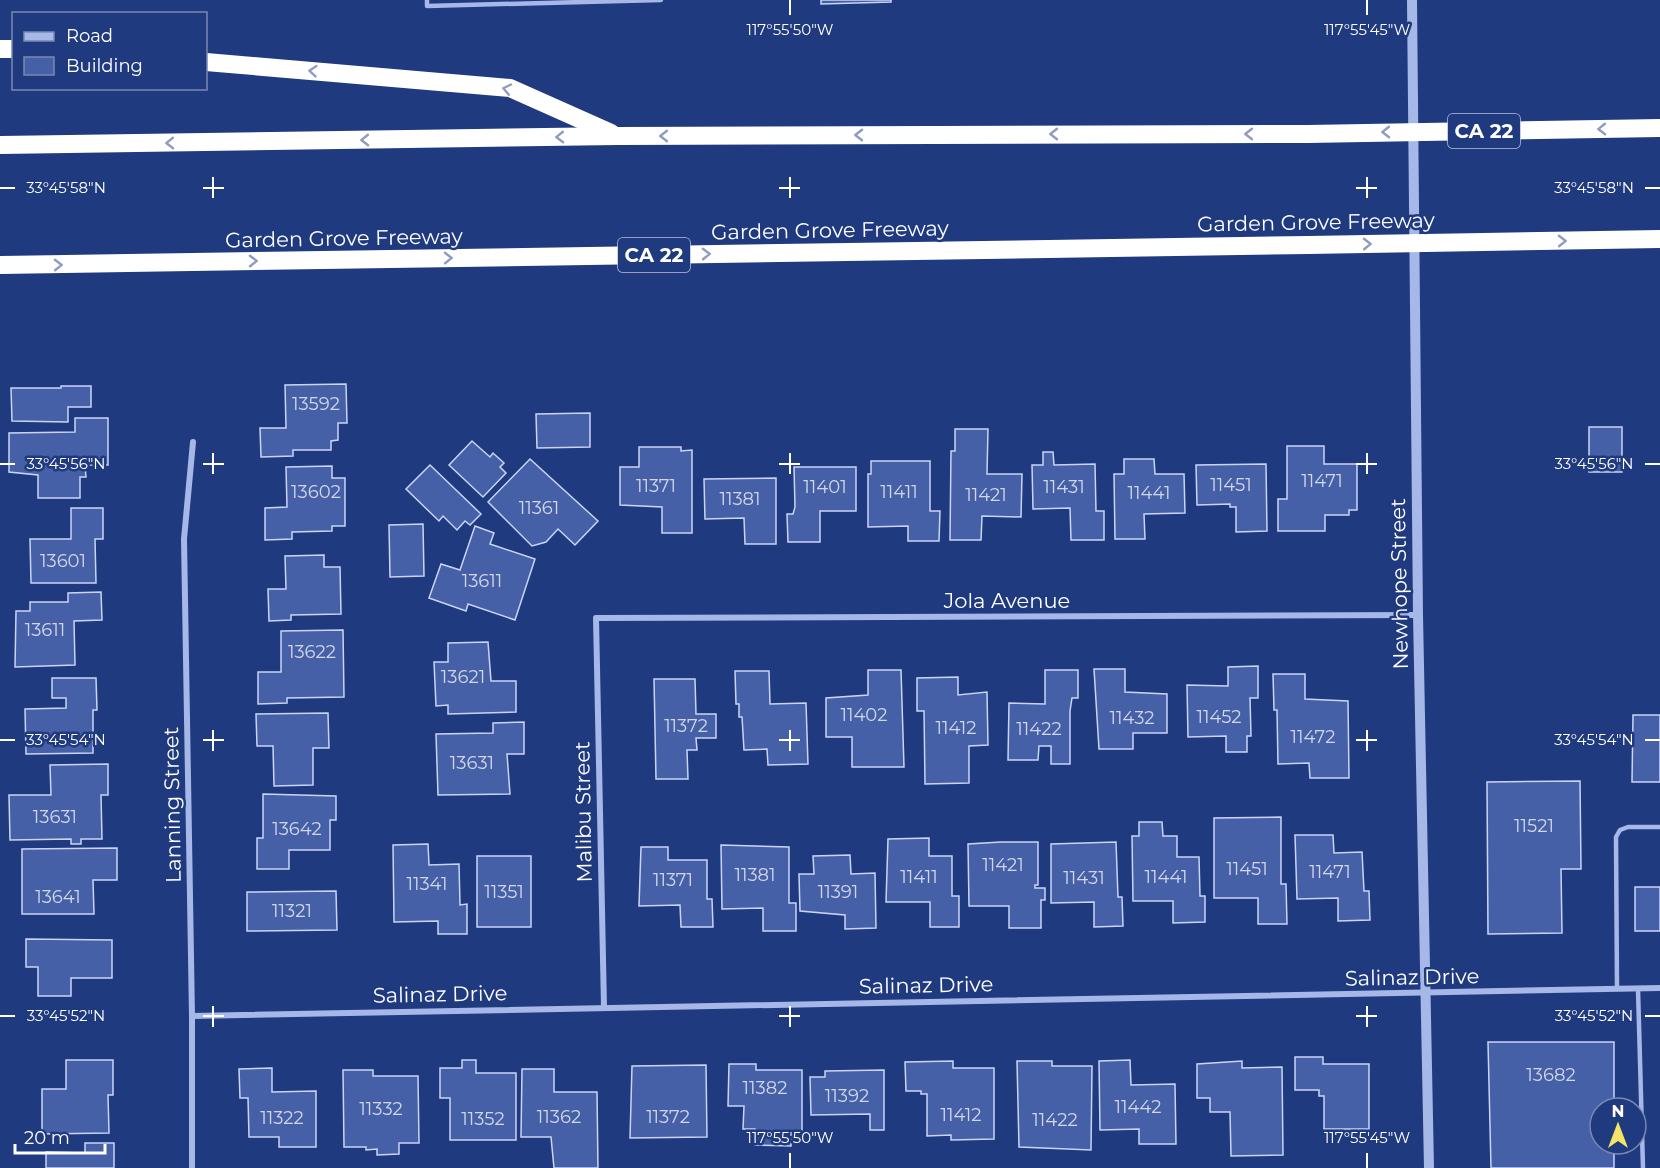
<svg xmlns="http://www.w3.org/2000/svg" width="1660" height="1168" font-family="Montserrat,sans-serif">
	<rect width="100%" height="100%" fill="#203a7f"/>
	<g fill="#4560a7" stroke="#c9d5f6" stroke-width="1.5">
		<polygon points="821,0 891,0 891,2 821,4"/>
		<polygon points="346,384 347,423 338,423 338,440 331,441 331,450 293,450 293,456 261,457 260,428 286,428 285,385"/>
		<polygon points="61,386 91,386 91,407 68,407 68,422 12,421 11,388 61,388"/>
		<polygon points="590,413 590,447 537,448 536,414"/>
		<polygon points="75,418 108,418 108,465 85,465 86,477 80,477 80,498 38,498 38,475 9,472 9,433 75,432"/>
		<rect x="1589" y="427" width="33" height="45"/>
		<polygon points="955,429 988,429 987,474 1022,474 1021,517 982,516 981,540 950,540 951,451 955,451"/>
		<polygon points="472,441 490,457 493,453 504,463 500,467 506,473 483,497 449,465"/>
		<polygon points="1287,446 1324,446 1324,464 1357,464 1357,510 1349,510 1349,515 1325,515 1325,531 1278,531 1278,499 1287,499"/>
		<polygon points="639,447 681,447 681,451 692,450 692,533 662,533 662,507 620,505 620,467 639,467"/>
		<polygon points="1043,452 1053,452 1054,465 1095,464 1096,511 1104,511 1104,540 1071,540 1070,508 1033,509 1032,465 1043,465"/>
		<polygon points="530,459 598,521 575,545 558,529 546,542 532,546 488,502"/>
		<polygon points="1124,459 1154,459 1155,474 1184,474 1185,513 1144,514 1145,539 1115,539 1114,474 1124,474"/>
		<polygon points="871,461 930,461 930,511 940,511 939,541 908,541 908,526 868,527 868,474 871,474"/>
		<polygon points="1266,464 1267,531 1236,532 1236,507 1230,507 1230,504 1197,505 1196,465"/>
		<polygon points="430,465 481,514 470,525 465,521 457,530 443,516 439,521 406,489"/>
		<polygon points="332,466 332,478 345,478 345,526 332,526 332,531 292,532 292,539 265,540 265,508 287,507 286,467"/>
		<polygon points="794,467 856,467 856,511 820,511 820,542 788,542 787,514 793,514 795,507"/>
		<polygon points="776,478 776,544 745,544 744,518 705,519 704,479"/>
		<polygon points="71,508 103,508 103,539 95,539 96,583 31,583 30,539 71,539"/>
		<polygon points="423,524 424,576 390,577 389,525"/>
		<polygon points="475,526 494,533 490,544 535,559 515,620 468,604 466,611 429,598 441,564 460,570"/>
		<polygon points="324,555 324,567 340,567 341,614 291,615 291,620 269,621 268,589 286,589 285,556"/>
		<polygon points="101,592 102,620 74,621 75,665 15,667 16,611 30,611 30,602 68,602 68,593"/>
		<polygon points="343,630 344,697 287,698 287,703 258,704 258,672 281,672 281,631"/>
		<polygon points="488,642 491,681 516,681 516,712 448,714 448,705 436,706 434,662 448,662 448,643"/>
		<polygon points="1258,666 1258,698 1250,698 1251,736 1247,736 1247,752 1226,752 1226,736 1188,737 1187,685 1228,686 1228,667"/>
		<polygon points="1094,669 1125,669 1125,692 1167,694 1167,733 1133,733 1133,749 1099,749"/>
		<polygon points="868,670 901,670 904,767 852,767 852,737 826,737 826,698 868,695"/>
		<polygon points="1045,670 1078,670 1078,698 1072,698 1070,711 1070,764 1051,764 1051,746 1039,746 1038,760 1008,760 1009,703 1045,704"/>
		<polygon points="735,671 769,671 770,704 806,703 808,764 768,765 767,749 744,750 742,717 739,717 739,704 736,704"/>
		<polygon points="1273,674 1305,674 1305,699 1348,701 1349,778 1310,778 1309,763 1278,764 1277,710 1274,710"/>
		<polygon points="958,677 958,695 987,692 988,745 969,746 969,783 925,784 924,711 917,711 917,678"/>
		<polygon points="52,678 96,678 97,710 93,710 93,753 26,754 25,709 66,708 66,698 52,698"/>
		<polygon points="654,679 695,679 696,714 716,714 716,738 696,738 697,750 687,750 688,779 656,779"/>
		<polygon points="328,713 329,748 313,748 313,785 274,786 273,746 257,746 256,714"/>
		<polygon points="1633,715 1660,715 1660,782 1632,782"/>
		<polygon points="524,722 524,754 507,754 510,794 438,795 436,734 493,733 493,723"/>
		<polygon points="108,764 108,795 101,795 102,839 81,839 81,844 71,844 71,839 10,840 9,795 51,795 50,765"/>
		<polygon points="1580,781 1581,869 1561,869 1562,933 1488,934 1487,782"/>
		<polygon points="263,794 336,796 336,820 330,820 330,850 289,850 289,869 257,869 257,838 263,838"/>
		<polygon points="1281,817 1281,884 1286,884 1287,924 1258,924 1258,898 1214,898 1214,818"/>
		<polygon points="1139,822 1162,822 1163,836 1177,836 1177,857 1199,857 1200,896 1205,896 1205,922 1173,923 1173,901 1133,901 1132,836 1139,836"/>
		<polygon points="1295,835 1333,835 1334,853 1362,852 1364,891 1369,891 1370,920 1338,921 1338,898 1297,899"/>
		<polygon points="929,838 929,856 952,856 952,896 959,896 959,927 930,927 930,902 886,902 888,839"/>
		<polygon points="1001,842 1038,842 1038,885 1035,885 1035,888 1045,888 1045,900 1041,900 1041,928 1009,928 1009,906 969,906 968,844"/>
		<polygon points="1116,842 1118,897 1122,897 1123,926 1094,927 1094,902 1051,903 1051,844"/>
		<polygon points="428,844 429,865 459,864 460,905 467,904 467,934 438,934 438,921 394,922 393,845"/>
		<polygon points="721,845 789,847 789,903 796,903 796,931 763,931 763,908 722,909"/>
		<polygon points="641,847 668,847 668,860 707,860 707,899 712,899 713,927 681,927 680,905 639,906"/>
		<polygon points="117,848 117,880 93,880 94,914 22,914 22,849"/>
		<polygon points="850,855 851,874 875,873 876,928 845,929 845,915 800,911 799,874 814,874 813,856"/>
		<rect x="477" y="856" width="54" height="71"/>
		<rect x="1635" y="887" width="25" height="44"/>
		<polygon points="336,891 337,930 247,931 247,892"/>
		<polygon points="26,939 112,940 112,978 71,978 71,996 38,996 38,967 26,967"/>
		<polygon points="1488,1042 1614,1042 1614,1108 1600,1108 1600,1144 1614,1144 1614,1168 1491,1168"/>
		<polygon points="1295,1057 1323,1057 1323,1064 1369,1064 1369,1129 1324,1129 1324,1096 1319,1096 1319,1090 1295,1090"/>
		<polygon points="66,1060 113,1060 113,1095 108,1095 109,1133 42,1134 42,1089 66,1089"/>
		<polygon points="462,1060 476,1060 476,1073 516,1073 516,1140 450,1140 450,1098 440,1098 440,1068 462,1068"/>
		<polygon points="1130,1060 1131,1085 1175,1084 1176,1144 1139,1144 1139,1129 1100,1130 1099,1061"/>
		<polygon points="953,1061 953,1068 994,1068 994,1139 951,1140 951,1135 927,1136 927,1094 921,1094 921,1091 906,1091 905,1062"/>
		<polygon points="1017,1061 1052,1061 1052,1066 1092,1066 1091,1150 1019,1147"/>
		<polygon points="1242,1061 1242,1068 1282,1067 1283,1155 1231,1156 1230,1112 1210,1112 1210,1098 1197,1098 1197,1064"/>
		<polygon points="729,1064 756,1064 756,1070 802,1070 802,1136 791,1136 791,1146 755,1145 755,1129 743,1129 744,1106 728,1106"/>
		<polygon points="706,1065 707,1137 630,1138 632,1066"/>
		<polygon points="272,1068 272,1092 316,1091 316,1147 279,1147 279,1137 249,1137 248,1098 240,1098 239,1069"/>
		<polygon points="522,1069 554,1069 554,1092 597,1092 598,1168 554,1168 551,1137 521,1137"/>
		<polygon points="343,1070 373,1070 373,1076 418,1076 419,1143 399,1143 399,1154 377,1155 377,1149 366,1150 366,1147 344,1147"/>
		<polygon points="884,1070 884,1130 870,1130 870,1114 811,1115 810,1077 825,1077 825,1071"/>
		<polygon points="85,1143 114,1143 114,1168 46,1168 46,1152 85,1153"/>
	</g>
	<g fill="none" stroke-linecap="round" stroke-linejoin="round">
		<g stroke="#a5b8e8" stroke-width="4.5">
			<polyline points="427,0 427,6 661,0"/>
			<polyline points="1617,989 1616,837 1620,830 1628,827 1660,827"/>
			<polyline points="1638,989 1643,1168"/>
		</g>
		<g stroke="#a5b8e8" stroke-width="6">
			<polyline points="604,1007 596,618 1418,615"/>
			<polyline points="192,1016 1660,988"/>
			<polyline points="192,1168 192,1016 184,539 193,442"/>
		</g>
		<polyline stroke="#a5b8e8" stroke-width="10" points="1412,0 1418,615 1429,1168"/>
		<g stroke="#fff" stroke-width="18">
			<polyline points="0,49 14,49"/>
			<polyline points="206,62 510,88 611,133"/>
			<polyline points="0,145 618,136 1307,134"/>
			<polyline points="0,265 1308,245"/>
		</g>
		<g stroke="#fff" stroke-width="18">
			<polyline points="1307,134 1660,128"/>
			<polyline points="1308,245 1660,239"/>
		</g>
	</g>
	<defs><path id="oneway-chevron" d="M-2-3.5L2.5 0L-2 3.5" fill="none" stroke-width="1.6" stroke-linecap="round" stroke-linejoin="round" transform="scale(1.5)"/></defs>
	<g stroke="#909cbf">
		<use href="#oneway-chevron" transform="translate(313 71) rotate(-175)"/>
		<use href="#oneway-chevron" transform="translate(507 89) rotate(-168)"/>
		<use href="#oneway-chevron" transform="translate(1602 129) rotate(179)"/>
		<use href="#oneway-chevron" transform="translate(1386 132) rotate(179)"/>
		<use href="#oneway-chevron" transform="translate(1054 134) rotate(180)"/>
		<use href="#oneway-chevron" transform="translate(1249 134) rotate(180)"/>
		<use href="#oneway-chevron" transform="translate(859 135) rotate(180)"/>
		<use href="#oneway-chevron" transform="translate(664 136) rotate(180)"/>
		<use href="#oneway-chevron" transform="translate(560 137) rotate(179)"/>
		<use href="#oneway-chevron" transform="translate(365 140) rotate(179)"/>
		<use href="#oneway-chevron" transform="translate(170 143) rotate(179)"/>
		<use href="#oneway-chevron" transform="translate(1562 241) rotate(-1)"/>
		<use href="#oneway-chevron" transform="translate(1367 244) rotate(-1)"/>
		<use href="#oneway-chevron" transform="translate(706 254) rotate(-1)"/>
		<use href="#oneway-chevron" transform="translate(448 258) rotate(-1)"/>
		<use href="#oneway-chevron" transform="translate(253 261) rotate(-1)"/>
		<use href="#oneway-chevron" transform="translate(58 265) rotate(-1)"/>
	</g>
	<path fill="none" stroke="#fff" stroke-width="2" d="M790 0V15M1367 0V15M213 177V198M790 177V198M1367 177V198M0 188H15M203 188H224M779 188H800M1356 188H1377M1645 188H1660M213 453V474M790 453V474M1367 453V474M0 464H15M203 464H224M779 464H800M1356 464H1377M1645 464H1660M213 730V751M790 730V751M1367 730V751M0 740H15M203 740H224M779 740H800M1356 740H1377M1645 740H1660M213 1006V1027M790 1006V1027M1367 1006V1027M0 1016H15M203 1016H224M779 1016H800M1356 1016H1377M1645 1016H1660M790 1153V1168M1367 1153V1168"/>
	<g text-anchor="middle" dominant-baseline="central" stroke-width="5" stroke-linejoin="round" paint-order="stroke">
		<g font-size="18" fill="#d0d7e9">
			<text x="316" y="404">13592</text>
			<text x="1322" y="481">11471</text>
			<text x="1231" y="485">11451</text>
			<text x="656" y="486">11371</text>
			<text x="825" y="487">11401</text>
			<text x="1064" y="487">11431</text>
			<text x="316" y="492">13602</text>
			<text x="899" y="492">11411</text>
			<text x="1149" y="493">11441</text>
			<text x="986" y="495">11421</text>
			<text x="740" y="499">11381</text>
			<text x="539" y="508">11361</text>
			<text x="63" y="561">13601</text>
			<text x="482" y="581">13611</text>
			<text x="45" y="630">13611</text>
			<text x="312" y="652">13622</text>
			<text x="463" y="677">13621</text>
			<text x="864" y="715">11402</text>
			<text x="1219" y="717">11452</text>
			<text x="1132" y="718">11432</text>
			<text x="686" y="726">11372</text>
			<text x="956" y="728">11412</text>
			<text x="1039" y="729">11422</text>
			<text x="1313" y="737">11472</text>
			<text x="472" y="763">13631</text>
			<text x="55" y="817">13631</text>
			<text x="1534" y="826">11521</text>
			<text x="297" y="829">13642</text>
			<text x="1003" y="865">11421</text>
			<text x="1247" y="869">11451</text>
			<text x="1330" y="872">11471</text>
			<text x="755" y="875">11381</text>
			<text x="919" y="877">11411</text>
			<text x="1166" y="877">11441</text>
			<text x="1084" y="878">11431</text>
			<text x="673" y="880">11371</text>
			<text x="427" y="884">11341</text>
			<text x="504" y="892">11351</text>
			<text x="838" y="892">11391</text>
			<text x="58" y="897">13641</text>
			<text x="292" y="911">11321</text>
			<text x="1551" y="1075">13682</text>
			<text x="765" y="1088">11382</text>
			<text x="847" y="1096">11392</text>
			<text x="1138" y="1107">11442</text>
			<text x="381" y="1109">11332</text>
			<text x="961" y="1115">11412</text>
			<text x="559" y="1117">11362</text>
			<text x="668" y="1117">11372</text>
			<text x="282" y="1118">11322</text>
			<text x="483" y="1119">11352</text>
			<text x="1055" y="1120">11422</text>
		</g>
		<g fill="#203a7f" stroke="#bcc4d9" stroke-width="1.5">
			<rect x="1448" y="114" width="72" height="34" rx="4.5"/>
			<rect x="618" y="238" width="72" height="34" rx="4.5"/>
		</g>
		<g font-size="20" font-weight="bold" fill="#fff">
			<text x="1484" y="131">CA 22</text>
			<text x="654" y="255">CA 22</text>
		</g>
		<g font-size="21" fill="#fff" stroke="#203a7f">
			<text transform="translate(1316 222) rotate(-1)">Garden Grove Freeway</text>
			<text transform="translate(830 230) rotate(-1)">Garden Grove Freeway</text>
			<text transform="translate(344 238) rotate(-1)">Garden Grove Freeway</text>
			<text transform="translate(1399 584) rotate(-91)">Newhope Street</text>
			<text x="1007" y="600">Jola Avenue</text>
			<text transform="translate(172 805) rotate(-91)">Lanning Street</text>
			<text transform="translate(583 812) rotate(-91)">Malibu Street</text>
			<text transform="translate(1412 977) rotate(-1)">Salinaz Drive</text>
			<text transform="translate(926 985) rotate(-1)">Salinaz Drive</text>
			<text transform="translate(440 994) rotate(-1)">Salinaz Drive</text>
		</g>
	</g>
	<g font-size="15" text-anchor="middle" fill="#fff" stroke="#203a7f" stroke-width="5" stroke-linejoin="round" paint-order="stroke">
		<text x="790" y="35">117°55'50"W</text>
		<text x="1367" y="35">117°55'45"W</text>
		<text x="66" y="193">33°45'58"N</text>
		<text x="1594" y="193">33°45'58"N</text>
		<text x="66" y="469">33°45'56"N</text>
		<text x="1594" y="469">33°45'56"N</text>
		<text x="66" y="745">33°45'54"N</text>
		<text x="1594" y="745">33°45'54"N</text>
		<text x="66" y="1021">33°45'52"N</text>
		<text x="1594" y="1021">33°45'52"N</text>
		<text x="790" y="1143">117°55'50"W</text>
		<text x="1367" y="1143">117°55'45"W</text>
	</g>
	<rect x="12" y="12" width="195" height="78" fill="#203a7f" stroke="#7989b2" stroke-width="1.5"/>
	<rect x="24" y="32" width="30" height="9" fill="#a5b8e8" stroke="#7989b2" stroke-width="1.5"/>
	<text x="66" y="42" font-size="18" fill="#ffffff">Road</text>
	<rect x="24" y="57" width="30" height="18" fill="#4560a7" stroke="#7989b2" stroke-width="1.5"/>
	<text x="66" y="72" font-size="18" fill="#ffffff">Building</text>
	<g transform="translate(1618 1126)"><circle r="28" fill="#203a7f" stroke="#7989b2" stroke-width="1.5"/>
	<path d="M0-4.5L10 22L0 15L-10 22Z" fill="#f5e466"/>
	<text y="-9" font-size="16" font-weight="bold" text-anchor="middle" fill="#ffffff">N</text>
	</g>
	<path d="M15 1144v9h90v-9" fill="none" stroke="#ffffff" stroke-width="3"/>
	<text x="24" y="1144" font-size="18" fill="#ffffff" stroke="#203a7f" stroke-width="4.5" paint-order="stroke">20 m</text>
</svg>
